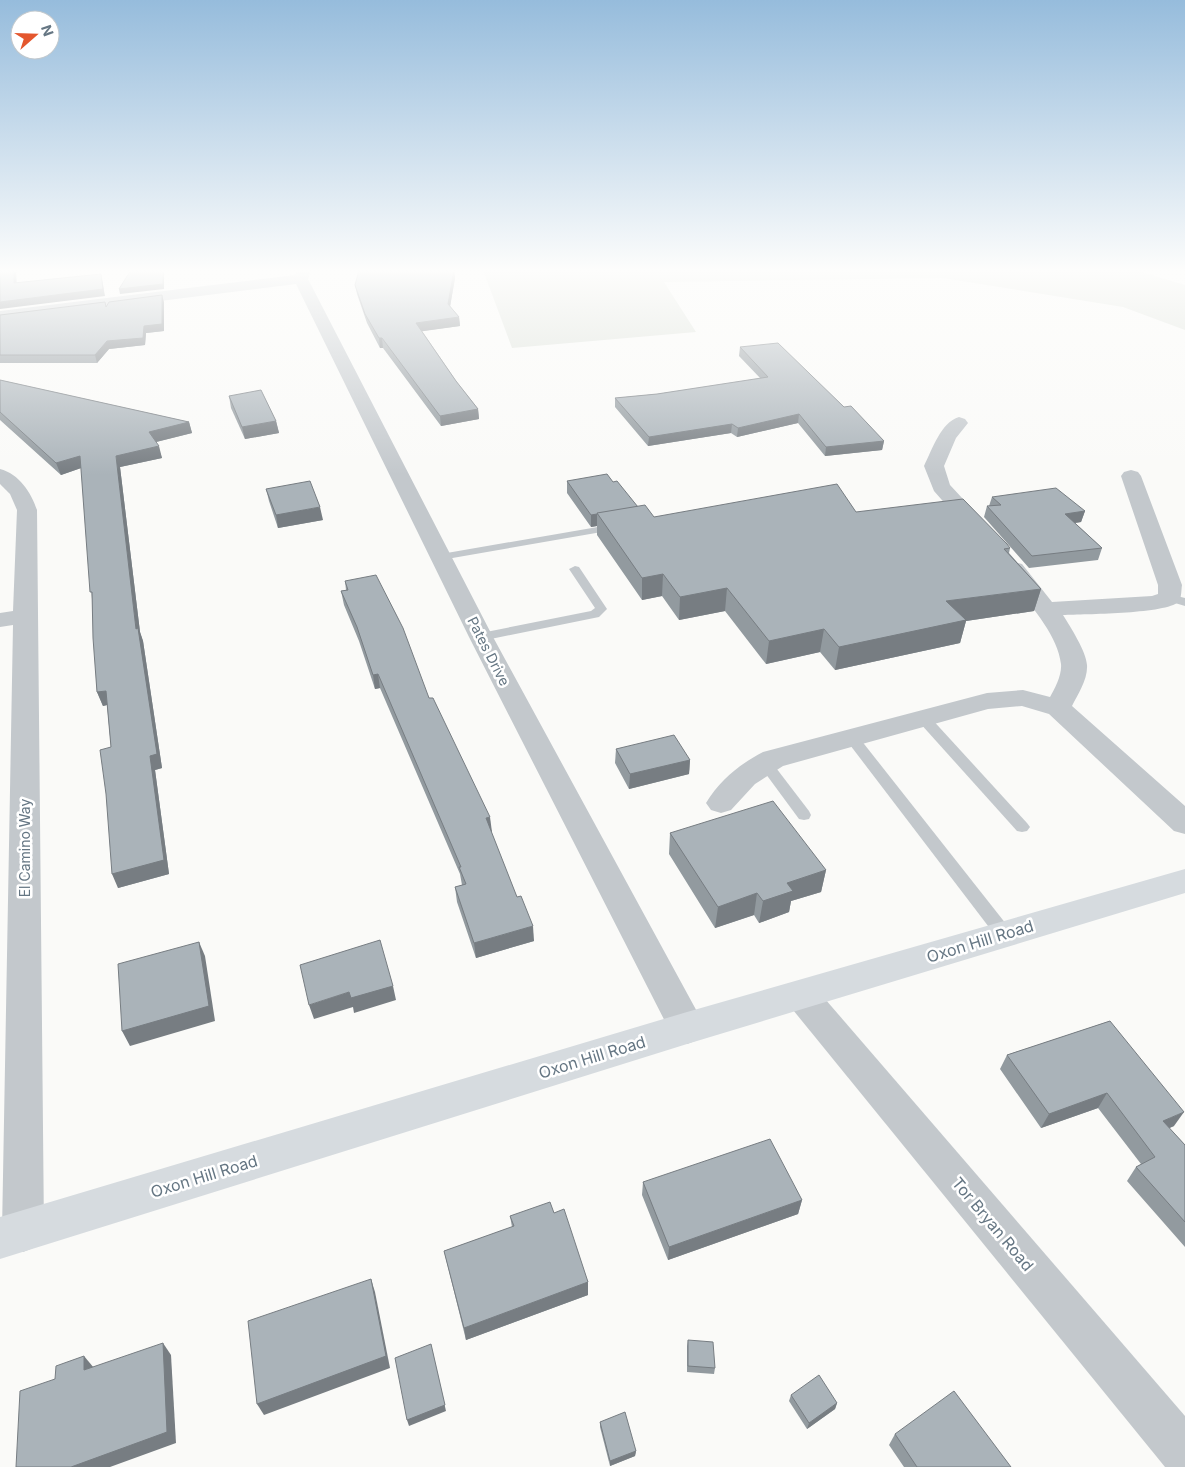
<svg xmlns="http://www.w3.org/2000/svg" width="1185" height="1467" font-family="Inter,sans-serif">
	<rect width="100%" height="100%" fill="#fafaf8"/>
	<polygon fill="#dadfd7" points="483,270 1135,270 1185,285 1185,330 1123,307 943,278 664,282 696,332 512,348"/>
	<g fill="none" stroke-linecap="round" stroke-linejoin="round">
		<g fill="#c3c8cc" fill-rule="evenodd">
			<polygon points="615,524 619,525 620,527 619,529 441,560 435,557 441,554"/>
			<polygon points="575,566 579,567 607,609 599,617 481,641 477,640 475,637 481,633 591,611 595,608 569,569"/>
			<polygon points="1169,594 1185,598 1185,606 1165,600 1163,598"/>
			<polygon points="924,715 929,716 1027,823 1030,827 1027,831 1022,832 1017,831 919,722 917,719 919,716"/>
			<polygon points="852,733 857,735 1010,929 1012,934 1010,939 1004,941 998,939 847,741 845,738 847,735"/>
			<polygon points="765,758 770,760 809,811 811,815 809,819 804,820 799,819 760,766 758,763 760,760"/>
		</g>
		<g fill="#c3c8cc" fill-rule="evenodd">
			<polygon points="297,270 311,270 308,279 493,637 700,1017 705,1028 700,1039 687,1044 674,1039 469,637 296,284 0,321 0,311 295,275"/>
			<path d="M959 417 965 419 968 423 956 438 944 466 950 485 989 527 986 532 978 533 970 532 934 491 924 466C932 450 941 422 959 417Z"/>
			<path d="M0 469C19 474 31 492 37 510L44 1231 38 1246 23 1252 8 1246 2 1231 13 625 0 627V613L13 611 17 510 10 494 0 484Z"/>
			<path d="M1131 470 1138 472 1141 476 1182 585C1181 591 1182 599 1177 603 1160 614 1086 614 1063 615 1071 628 1086 651 1087 665 1088 679 1078 694 1072 706L1185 806V834L1174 831 1049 714 1022 706 988 709 783 766 755 784 731 810 721 813 711 810 706 803C720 780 740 764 763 752L987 693 1023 690 1050 697C1055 688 1062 675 1061 664 1057 630 1021 596 1003 569L1006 564 1014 562 1022 564 1052 602 1152 596 1158 594V585L1121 476 1124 472Z"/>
			<polygon points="801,980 813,985 1185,1416 1185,1467 1165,1467 789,1005 783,995 789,985"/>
		</g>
		<polygon fill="#d6dbdf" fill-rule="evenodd" points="1185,869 1185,893 687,1044 0,1259 0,1217 687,1012"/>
	</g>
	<g fill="#929a9f">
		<polygon points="454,270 455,278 450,306 459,317 460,326 422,331 456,381 478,409 479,419 441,426 383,348 380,348 367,323 357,294 355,285"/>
		<polygon points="164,302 164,331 146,333 145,345 109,349 97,363 0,363 0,315"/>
		<polygon points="740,347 884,441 882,450 825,456 798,423 737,437 731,433 648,446 615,407 615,398 657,394 761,379 739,356"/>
		<polygon points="0,380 189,422 192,433 156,442 162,458 120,467 140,632 143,641 162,768 155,770 169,874 118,888 111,747 107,705 103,706 97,692 92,599 81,468 61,475 0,420"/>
		<polygon points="229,396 276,421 279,433 245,439 231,408"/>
		<polygon points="567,481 613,482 638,507 654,517 856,512 1010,548 1009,553 1041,589 1034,611 966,621 960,643 835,670 820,652 766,664 725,611 679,620 662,596 642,600 597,535 597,526 591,527 567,493"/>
		<polygon points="266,489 323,520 278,528 269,501"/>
		<polygon points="992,497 1085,511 1081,522 1075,523 1102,548 1098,560 1029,568 984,517 987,506 989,506"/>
		<polygon points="345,581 429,698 492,832 491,832 534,941 476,958 457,902 455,887 462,885 460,874 380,688 375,689 359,641 344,605 341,591 346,590"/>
		<polygon points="616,749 690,760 689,774 629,789 615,763"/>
		<polygon points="670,833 826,870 821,892 791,901 789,912 759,923 754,915 715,928 669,854"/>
		<polygon points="1110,1021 1174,1126 1169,1128 1185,1145 1185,1247 1127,1181 1136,1167 1141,1164 1098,1108 1041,1128 1000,1069 1007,1055"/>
		<polygon points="643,1182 802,1200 798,1214 668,1260 642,1195"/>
		<polygon points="554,1213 588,1282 588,1295 466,1340 444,1251 512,1227 510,1216"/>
		<polygon points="688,1340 715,1368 714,1374 687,1372 687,1346"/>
		<polygon points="791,1395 837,1403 835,1409 807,1429 789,1401"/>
		<polygon points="600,1422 636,1451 635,1456 610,1466 600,1427"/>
		<polygon points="895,1434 1011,1467 904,1467 889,1445"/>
	</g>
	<g fill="#777d82">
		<polygon points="14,270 16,270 17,290 14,283"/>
		<polygon points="163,270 164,275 164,289 120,294 119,289"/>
		<polygon points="454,270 455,278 449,313 448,304"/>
		<polygon points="101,274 105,296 0,309 0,302"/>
		<polygon points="162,295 164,302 164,331 146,333 145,345 109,349 97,363 95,355 107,341 144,326"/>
		<polygon points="459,317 460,326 417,332 416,323"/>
		<polygon points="379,338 382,338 383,348 380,348"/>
		<polygon points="478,409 479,419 441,426 440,416"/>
		<polygon points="799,414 798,423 737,437 738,428"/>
		<polygon points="276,421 279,433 245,439 242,427"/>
		<polygon points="189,422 192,433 152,443 149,432"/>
		<polygon points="732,424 731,433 648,446 649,437"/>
		<polygon points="884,441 882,450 825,456 826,447"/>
		<polygon points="159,446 162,458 120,467 140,632 143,641 162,768 155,770 169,874 118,888 112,874 150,756 136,629 116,456"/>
		<polygon points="80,456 84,467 61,475 56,463"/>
		<polygon points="320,507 323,520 278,528 276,515"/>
		<polygon points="1085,511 1081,522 1061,525 1065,514"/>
		<polygon points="597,514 597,526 591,527 591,515"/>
		<polygon points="663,574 662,596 642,600 642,578"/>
		<polygon points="727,588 725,611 679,620 680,597"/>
		<polygon points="1041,589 1034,611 966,621 960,643 835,670 839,647 946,601"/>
		<polygon points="824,629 820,652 766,664 769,641"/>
		<polygon points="378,674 380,688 375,689 373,675"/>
		<polygon points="106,691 111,704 103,706 97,692"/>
		<polygon points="690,760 689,774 629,789 630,774"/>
		<polygon points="490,817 492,832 487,833 486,818"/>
		<polygon points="826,870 821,892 791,901 789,912 759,923 763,901 787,883"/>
		<polygon points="757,893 754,915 715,928 718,907"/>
		<polygon points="533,926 534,941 476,958 474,943"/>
		<polygon points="199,942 205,956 215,1021 130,1046 122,1031"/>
		<polygon points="393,986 396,1000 354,1013 353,1007 314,1019 309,1005 349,992"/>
		<polygon points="1107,1093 1098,1108 1041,1128 1049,1114"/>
		<polygon points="1184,1112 1174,1126 1154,1135 1163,1121"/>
		<polygon points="802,1200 798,1214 668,1260 669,1247"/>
		<polygon points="371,1279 375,1292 390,1368 264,1415 257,1404"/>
		<polygon points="588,1282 588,1295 466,1340 464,1328"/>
		<polygon points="163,1343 171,1355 176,1443 110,1467 71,1467"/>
		<polygon points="432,1350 446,1411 409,1426 407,1420"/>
		<polygon points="84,1356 94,1368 84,1370"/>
		<polygon points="837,1403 835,1409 807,1429 809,1423"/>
		<polygon points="636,1451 635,1456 610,1466 610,1461"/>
	</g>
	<g fill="#aab3b9" stroke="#777d82">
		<polygon points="0,270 14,270 14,283 101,274 103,289 0,302"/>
		<polygon points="131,270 163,270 163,284 119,289"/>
		<polygon points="359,270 454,270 448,304 459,317 416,323 456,381 478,409 440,416 382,338 379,338 365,314 355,285"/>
		<polygon points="162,295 162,324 144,326 143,338 107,341 95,355 0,355 0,315 105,302 106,307 109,302"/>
		<polygon points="778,343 844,407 851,406 884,441 826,447 799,414 738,428 732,424 649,437 615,398 657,394 768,377 740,347"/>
		<polygon points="0,380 189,422 149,432 159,446 116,456 136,629 138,628 157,754 150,756 164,860 112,874 106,794 100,750 111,747 106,691 97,692 93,638 92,592 90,592 80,456 56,463 0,412"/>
		<polygon points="261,390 276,421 242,427 229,396"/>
		<polygon points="607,474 613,482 617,481 638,507 591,515 567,481"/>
		<polygon points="310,481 320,507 276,515 266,489"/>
		<polygon points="837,484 856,512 963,499 1007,544 1010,548 1004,549 1041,589 946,601 966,620 839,647 824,629 769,641 727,588 680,597 663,574 642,578 597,513 645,505 654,517"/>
		<polygon points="1056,488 1085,511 1065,514 1102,548 1032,556 987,506 1001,505 992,497"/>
		<polygon points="376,575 403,628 429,698 433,698 490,817 486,818 517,897 521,896 533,926 474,943 455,887 466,884 459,867 461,867 378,674 373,675 357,627 341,591 348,590 345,581"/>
		<polygon points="674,735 690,760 630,774 616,749"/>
		<polygon points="773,801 826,870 787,883 793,891 763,901 757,893 718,907 670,833"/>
		<polygon points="380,940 393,986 351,998 349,992 309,1005 300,965"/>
		<polygon points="199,942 209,1006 122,1031 118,964"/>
		<polygon points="1110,1021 1184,1112 1163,1121 1185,1145 1185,1222 1136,1167 1155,1157 1107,1093 1049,1114 1007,1055"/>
		<polygon points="770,1139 802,1200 669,1247 643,1182"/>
		<polygon points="550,1202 554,1213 564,1209 588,1282 464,1328 444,1251 514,1226 510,1216"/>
		<polygon points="371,1279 386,1356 257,1404 248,1321"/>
		<polygon points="688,1340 713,1342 715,1368 688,1366"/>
		<polygon points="163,1343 167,1432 71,1467 16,1467 20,1391 55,1379 56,1366 84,1356 84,1370"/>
		<polygon points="431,1344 445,1405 407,1420 395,1358"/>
		<polygon points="819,1375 837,1403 809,1423 791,1395"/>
		<polygon points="954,1391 1011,1467 917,1467 895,1434"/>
		<polygon points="625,1412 636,1451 610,1461 600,1422"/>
	</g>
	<linearGradient id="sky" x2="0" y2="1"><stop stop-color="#96bcdc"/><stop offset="0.57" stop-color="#fdfdfc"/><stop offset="1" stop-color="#fdfdfc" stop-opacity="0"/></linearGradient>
	<rect width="1185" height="475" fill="url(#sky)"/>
	<g text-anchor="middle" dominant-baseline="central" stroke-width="5" stroke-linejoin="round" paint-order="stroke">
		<g font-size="14" fill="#657683" stroke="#fff">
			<text transform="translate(489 651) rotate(63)">Pates Drive</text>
			<text transform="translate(24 848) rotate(-90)">El Camino Way</text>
		</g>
		<g font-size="16" fill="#657683" stroke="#fff">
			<text transform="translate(980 941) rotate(-17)">Oxon Hill Road</text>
			<text transform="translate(592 1057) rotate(-17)">Oxon Hill Road</text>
			<text transform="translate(204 1176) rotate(-17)">Oxon Hill Road</text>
			<text transform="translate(993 1224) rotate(50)">Tor Bryan Road</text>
		</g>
	</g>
	<g transform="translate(35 35) rotate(70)"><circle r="24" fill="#ffffff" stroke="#c1c8cd"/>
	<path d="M0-4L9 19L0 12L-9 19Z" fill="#e4572e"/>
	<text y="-8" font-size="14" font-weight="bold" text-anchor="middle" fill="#657683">N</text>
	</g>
</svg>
